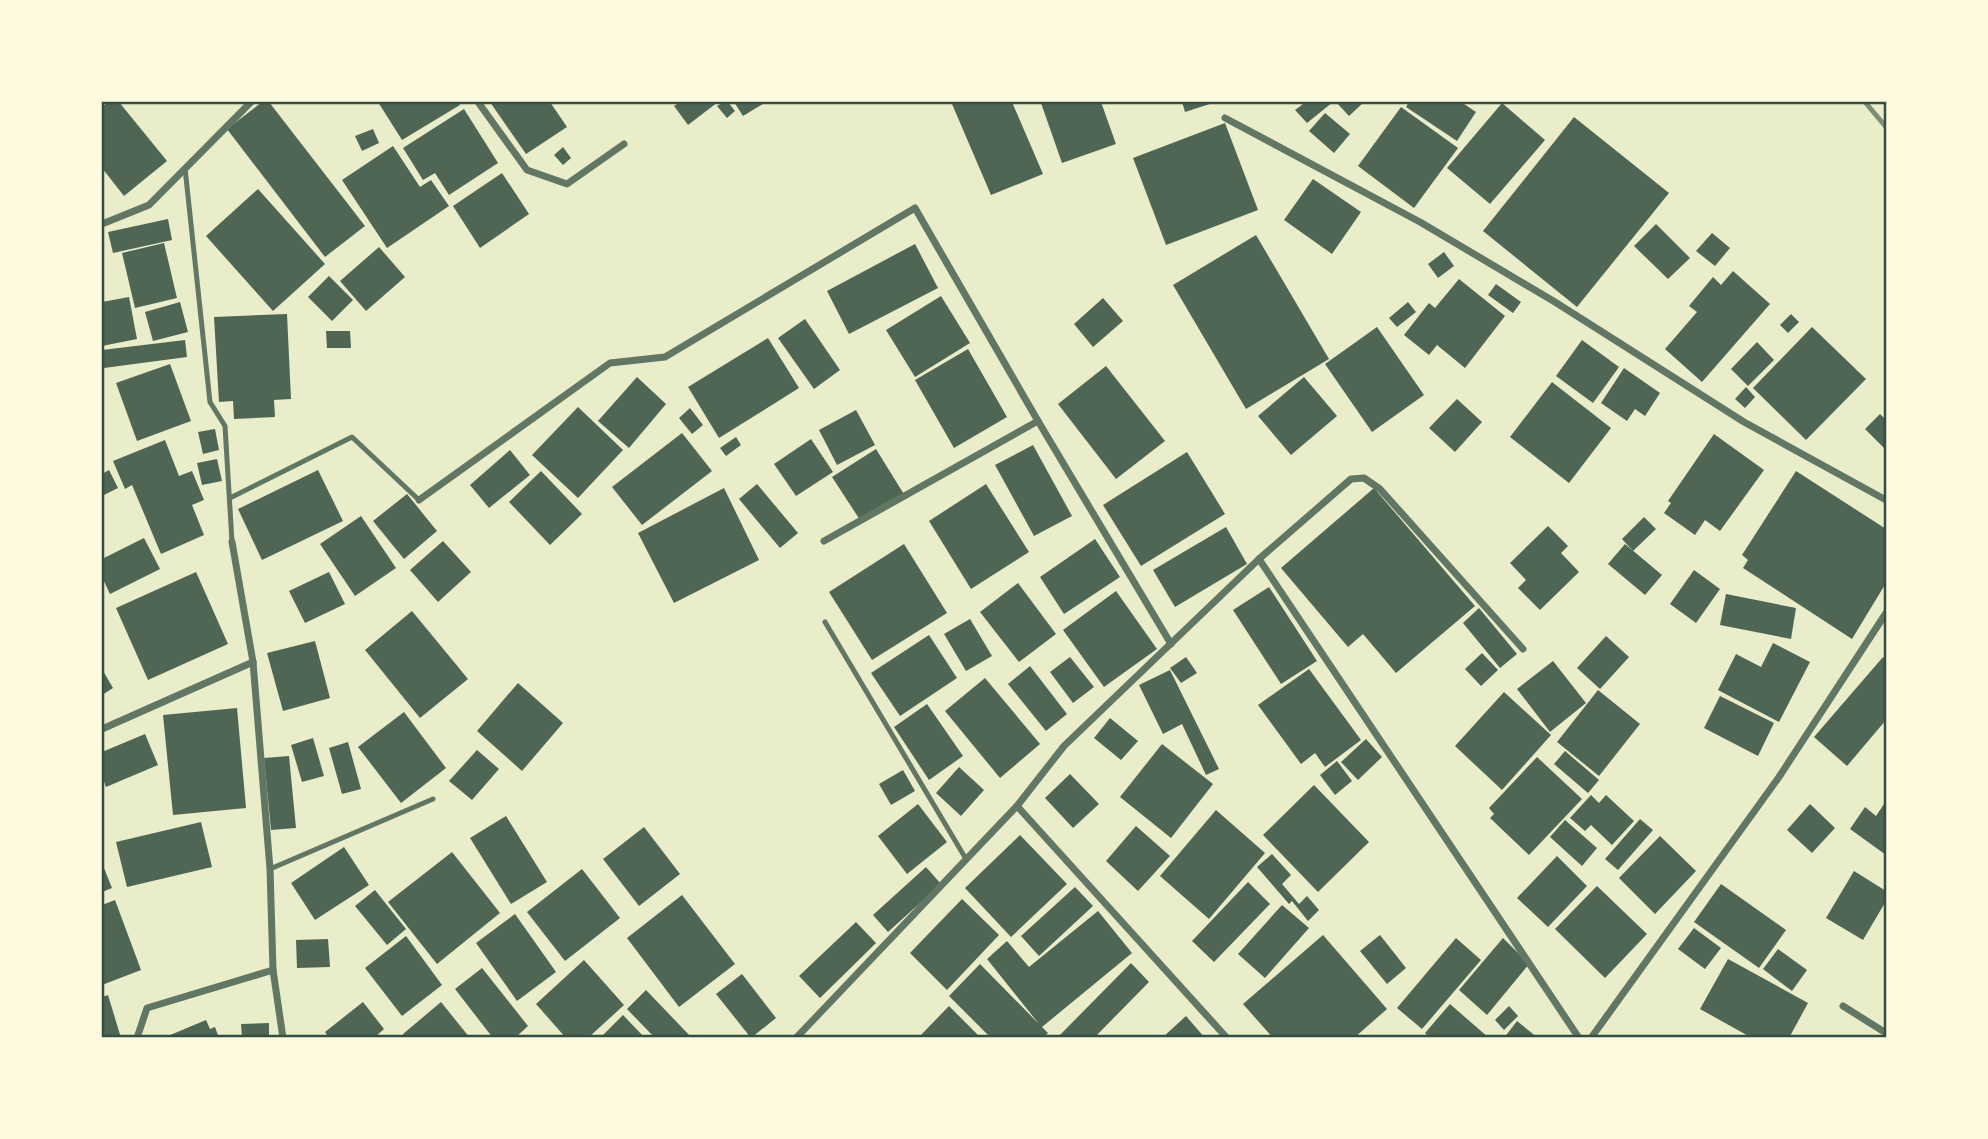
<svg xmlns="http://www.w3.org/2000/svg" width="1988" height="1139" font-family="'Titillium Web',sans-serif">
	<rect width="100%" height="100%" fill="#e9edc9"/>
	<g fill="#4f6655">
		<polygon points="108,102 119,102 167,161 124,196 102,168 102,107"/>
		<polygon points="262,102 269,102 365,226 325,257 227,129"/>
		<polygon points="378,102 458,102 460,105 402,140"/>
		<polygon points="490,102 550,102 567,127 526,154"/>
		<polygon points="680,102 718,102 688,125 674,106"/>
		<polygon points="724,102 728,102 735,111 727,118 717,106"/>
		<polygon points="734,102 766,102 743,116"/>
		<polygon points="958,102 1012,102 1043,174 991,195 952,104"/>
		<polygon points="1045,102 1101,102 1116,144 1062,163 1041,103"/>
		<polygon points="1182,102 1216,102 1185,112"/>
		<polygon points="1306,102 1333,102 1307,123 1295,110"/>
		<polygon points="1336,102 1364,102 1349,116"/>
		<polygon points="1409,102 1461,102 1476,112 1457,141 1406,107"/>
		<polygon points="1502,103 1545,140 1490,204 1447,168"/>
		<polygon points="1401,107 1458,148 1414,208 1358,166"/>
		<polygon points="464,109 498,163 449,195 435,173 423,180 403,148"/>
		<polygon points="1325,113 1350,134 1334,153 1309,131"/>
		<polygon points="1574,117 1669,193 1577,307 1483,231"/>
		<polygon points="1225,123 1258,210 1166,245 1133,158"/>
		<polygon points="373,129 379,143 362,151 355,136"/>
		<polygon points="393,146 420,187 431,180 449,206 387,248 342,180"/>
		<polygon points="563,147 571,158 563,165 554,155"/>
		<polygon points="502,173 529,214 480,248 453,206"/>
		<polygon points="1313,179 1361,212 1332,254 1284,220"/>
		<polygon points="258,189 325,264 273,311 206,236"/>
		<polygon points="168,219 172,240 113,253 108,232"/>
		<polygon points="1656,224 1690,258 1668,279 1634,246"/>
		<polygon points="1712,233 1730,248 1715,266 1696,251"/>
		<polygon points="1256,235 1329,359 1246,409 1173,285"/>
		<polygon points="164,243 177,298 135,308 122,253"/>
		<polygon points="915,244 938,288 849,334 827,291"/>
		<polygon points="379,247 405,277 366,311 340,281"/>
		<polygon points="1444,252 1454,266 1438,278 1428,264"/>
		<polygon points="1733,271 1770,304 1702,382 1665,349 1697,312 1689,306 1713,277 1721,285"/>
		<polygon points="329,276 353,300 332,321 308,297"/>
		<polygon points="1459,279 1505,316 1465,368 1437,345 1429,355 1404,335 1429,303 1435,308"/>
		<polygon points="1496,284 1521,302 1513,313 1488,295"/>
		<polygon points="941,296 970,343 915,377 886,330"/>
		<polygon points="129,297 137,339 102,346 102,302"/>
		<polygon points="1103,298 1123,321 1093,347 1074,324"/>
		<polygon points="180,302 188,332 153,341 145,312"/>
		<polygon points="1408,302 1416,312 1397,327 1389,318"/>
		<polygon points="287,314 291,399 274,400 275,417 234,419 233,401 219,402 214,317"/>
		<polygon points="1791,314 1799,322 1788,333 1780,325"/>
		<polygon points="805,319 840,370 814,389 778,338"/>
		<polygon points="1377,327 1424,395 1372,432 1325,364"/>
		<polygon points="1812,327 1866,379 1806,440 1753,388"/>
		<polygon points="326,331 350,331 351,348 327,348"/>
		<polygon points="768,338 799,388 719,438 688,387"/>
		<polygon points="185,340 187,357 104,368 102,350"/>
		<polygon points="1582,340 1619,367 1593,403 1556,376"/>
		<polygon points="1757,342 1774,360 1748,386 1731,369"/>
		<polygon points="968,349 1007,417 954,448 915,380"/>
		<polygon points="170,364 191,421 137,441 116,383"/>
		<polygon points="1106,366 1165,441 1116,479 1058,404"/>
		<polygon points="1624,368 1660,393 1645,416 1635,409 1627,421 1601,403"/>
		<polygon points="637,377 666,404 629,448 598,421"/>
		<polygon points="1304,377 1337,416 1291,455 1258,416"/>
		<polygon points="1552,382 1611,428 1569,483 1510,437"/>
		<polygon points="1746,387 1755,397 1745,408 1735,399"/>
		<polygon points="1457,399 1482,422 1455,452 1429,428"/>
		<polygon points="578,407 623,450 578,498 532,455"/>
		<polygon points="690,408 703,425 692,434 679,418"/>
		<polygon points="856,410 875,445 837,465 819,430"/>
		<polygon points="1880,414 1886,420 1886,450 1865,429"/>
		<polygon points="215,429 219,450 203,454 198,432"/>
		<polygon points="682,433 712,471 642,525 612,487"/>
		<polygon points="1714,434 1764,470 1720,531 1705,520 1695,535 1664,513 1671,503 1668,501"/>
		<polygon points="736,437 741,445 726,456 720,448"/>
		<polygon points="811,439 833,472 796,496 774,464"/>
		<polygon points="165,440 179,476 192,471 204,500 192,505 204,535 161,554 132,485 125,489 113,461"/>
		<polygon points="1033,445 1072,516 1034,536 995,465"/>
		<polygon points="876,449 905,496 862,523 832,477"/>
		<polygon points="510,450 530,475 489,508 470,485"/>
		<polygon points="1187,452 1225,514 1141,566 1103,505"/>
		<polygon points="217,459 222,481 202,485 197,463"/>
		<polygon points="109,470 118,488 102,496 102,474"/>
		<polygon points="318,470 343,521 262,560 238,509"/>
		<polygon points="541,471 582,514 550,545 509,502"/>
		<polygon points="1796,471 1886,529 1886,583 1852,639 1743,568 1748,560 1742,555"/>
		<polygon points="757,484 798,533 780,548 739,499"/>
		<polygon points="986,484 1029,552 971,589 929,521"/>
		<polygon points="724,488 759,560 674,603 638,533"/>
		<polygon points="1374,488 1475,606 1396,673 1363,634 1348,647 1281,568"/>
		<polygon points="407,494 437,531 404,559 373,521"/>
		<polygon points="361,516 396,568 355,596 320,544"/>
		<polygon points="1644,517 1656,529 1633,551 1622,539"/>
		<polygon points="1548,526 1568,546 1561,553 1579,572 1540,610 1518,588 1526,580 1510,563"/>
		<polygon points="1226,527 1247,564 1175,607 1153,570"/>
		<polygon points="144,538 160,569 110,594 102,577 102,559"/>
		<polygon points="1095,539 1120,577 1064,614 1040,577"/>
		<polygon points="443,541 471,572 438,602 410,570"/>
		<polygon points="904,544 947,613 872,660 829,592"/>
		<polygon points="1625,544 1662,575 1645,595 1608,564"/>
		<polygon points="1694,570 1720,589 1696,623 1670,604"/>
		<polygon points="196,572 228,644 148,680 116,608"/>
		<polygon points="329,572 345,604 305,623 289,591"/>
		<polygon points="1018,583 1056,634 1019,662 980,612"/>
		<polygon points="1269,587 1317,661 1281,684 1233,610"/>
		<polygon points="1116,591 1157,649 1104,687 1063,630"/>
		<polygon points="1726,594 1796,608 1791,639 1720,625"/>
		<polygon points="1479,608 1517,654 1500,668 1463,623"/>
		<polygon points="412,611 468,679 420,718 365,650"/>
		<polygon points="970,619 992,656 966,671 944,634"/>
		<polygon points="929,635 957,678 900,716 871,673"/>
		<polygon points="1606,636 1629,657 1600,689 1577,668"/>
		<polygon points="315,641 330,698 283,711 267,653"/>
		<polygon points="1773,643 1810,662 1779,722 1718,690 1736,654 1761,667"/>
		<polygon points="1482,653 1498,670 1481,686 1465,669"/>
		<polygon points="1070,657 1094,687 1073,703 1050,672"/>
		<polygon points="1186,657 1197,673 1181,683 1170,668"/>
		<polygon points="1883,657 1886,660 1886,720 1847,766 1814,737"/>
		<polygon points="1553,661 1586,703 1550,732 1517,689"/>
		<polygon points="1030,666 1067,714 1046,731 1008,684"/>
		<polygon points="102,669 113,688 102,695"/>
		<polygon points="1309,669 1361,740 1325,767 1315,753 1301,764 1258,705"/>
		<polygon points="1170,670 1219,769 1206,775 1182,724 1163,734 1139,685"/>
		<polygon points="985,678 1040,744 1000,778 945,711"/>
		<polygon points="518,683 563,723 522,771 477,731"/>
		<polygon points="1598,690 1640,724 1599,776 1557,742"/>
		<polygon points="1504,692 1551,735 1502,790 1455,746"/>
		<polygon points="1720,696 1774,723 1758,756 1704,728"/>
		<polygon points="927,704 963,756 929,780 894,727"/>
		<polygon points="237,708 246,808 173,815 163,715"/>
		<polygon points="404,712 446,768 401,803 358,747"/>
		<polygon points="1110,718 1138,741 1121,760 1094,738"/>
		<polygon points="145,734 158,765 106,787 102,776 102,752"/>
		<polygon points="313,738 324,776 302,782 291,745"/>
		<polygon points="1366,739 1382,757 1358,780 1341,762"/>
		<polygon points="348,742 361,789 342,794 329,748"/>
		<polygon points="1162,744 1213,784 1171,838 1120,797"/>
		<polygon points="477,750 499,769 472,800 449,781"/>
		<polygon points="1565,751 1599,780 1588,793 1554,764"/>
		<polygon points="289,756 296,828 271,830 264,758"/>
		<polygon points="1537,757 1582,799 1529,855 1490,818 1494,814 1489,808"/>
		<polygon points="1337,761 1352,781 1335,795 1320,775"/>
		<polygon points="959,767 984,790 961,816 936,793"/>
		<polygon points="903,770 915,791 891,805 879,784"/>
		<polygon points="1070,774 1099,804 1073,828 1045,798"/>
		<polygon points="1314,785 1369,842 1318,892 1263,835"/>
		<polygon points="1591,795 1599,803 1606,795 1634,821 1612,845 1591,825 1585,831 1570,818"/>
		<polygon points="1886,801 1886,855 1850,829 1865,807 1876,816"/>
		<polygon points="918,804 947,842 907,874 878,836"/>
		<polygon points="1810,804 1835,828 1812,853 1787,830"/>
		<polygon points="1216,810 1265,853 1209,919 1160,876"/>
		<polygon points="506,816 547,882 511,904 470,838"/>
		<polygon points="1640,819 1653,830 1618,870 1605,859"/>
		<polygon points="1565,820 1597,848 1582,866 1550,837"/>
		<polygon points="201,822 212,867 127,887 116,842"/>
		<polygon points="1136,826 1170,856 1138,891 1106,861"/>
		<polygon points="644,827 680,874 639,906 603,859"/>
		<polygon points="1020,835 1067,884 1011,937 965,888"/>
		<polygon points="1660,836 1696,871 1655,914 1619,878"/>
		<polygon points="344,847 369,885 315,920 291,883"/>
		<polygon points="452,852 500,913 437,964 388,902"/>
		<polygon points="1272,854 1291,875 1282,884 1299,904 1307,896 1319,910 1308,921 1292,901 1289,904 1257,867"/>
		<polygon points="1557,856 1587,886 1548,927 1517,898"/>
		<polygon points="102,863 112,888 102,892"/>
		<polygon points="926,867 941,884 888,932 873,915"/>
		<polygon points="582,869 620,918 565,961 527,912"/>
		<polygon points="1854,871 1886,891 1886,901 1863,940 1826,918"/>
		<polygon points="1248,882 1270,904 1214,962 1192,941"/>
		<polygon points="1721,884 1786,930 1759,968 1694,922"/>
		<polygon points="1597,886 1647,934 1605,978 1555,929"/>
		<polygon points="1075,887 1093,906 1039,956 1021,936"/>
		<polygon points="375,890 406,929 387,945 355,906"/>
		<polygon points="682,895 735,964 679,1007 627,938"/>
		<polygon points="962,899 999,935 947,990 910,953"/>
		<polygon points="115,900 141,970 102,985 102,905"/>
		<polygon points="1282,905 1309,928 1265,978 1238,954"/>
		<polygon points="1098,911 1132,953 1042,1027 1048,1033 1043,1038 991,1038 949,996 980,964 1039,1024 987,959 1007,941 1029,967"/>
		<polygon points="515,914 556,972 517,1001 476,943"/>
		<polygon points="856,922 876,943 820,998 799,976"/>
		<polygon points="1694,928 1721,948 1705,969 1678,949"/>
		<polygon points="1323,935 1387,1009 1354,1038 1273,1038 1243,1004"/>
		<polygon points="1380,935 1406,968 1387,984 1360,951"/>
		<polygon points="406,936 442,985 402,1016 365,968"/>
		<polygon points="1456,938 1481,960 1422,1029 1397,1008"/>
		<polygon points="1503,938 1529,964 1487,1015 1459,990"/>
		<polygon points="328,939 330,967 297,968 296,940"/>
		<polygon points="1778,949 1807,970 1792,991 1763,969"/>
		<polygon points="1728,959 1808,1003 1789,1038 1752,1038 1700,1009"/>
		<polygon points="584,960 624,1005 588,1038 566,1038 536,1004"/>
		<polygon points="1131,963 1149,982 1094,1038 1057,1038"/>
		<polygon points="482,968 528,1026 515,1038 493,1038 455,989"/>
		<polygon points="742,974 776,1018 751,1038 716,994"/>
		<polygon points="646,990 692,1038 655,1038 627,1009"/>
		<polygon points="108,995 121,1038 102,1038 102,997"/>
		<polygon points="363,1002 384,1029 374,1038 329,1038 325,1032"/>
		<polygon points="441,1002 470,1038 405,1038 403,1034"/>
		<polygon points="1450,1004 1489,1038 1430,1038 1425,1033"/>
		<polygon points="949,1006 981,1038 918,1038"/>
		<polygon points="1509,1006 1518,1016 1504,1030 1495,1020"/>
		<polygon points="623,1015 645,1038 600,1038"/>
		<polygon points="1186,1016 1205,1038 1162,1038"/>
		<polygon points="206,1020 210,1029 215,1027 219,1038 163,1038"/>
		<polygon points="1517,1021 1538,1038 1504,1038"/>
		<polygon points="269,1023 269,1038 242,1038 241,1024"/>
	</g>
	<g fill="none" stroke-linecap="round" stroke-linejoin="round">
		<g stroke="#617663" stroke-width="5">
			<polyline points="185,168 210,402 225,426 232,542"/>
			<polyline points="230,498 352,437 419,500"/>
			<polyline points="825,622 966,859"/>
			<polyline points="270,869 433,799"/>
		</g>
		<g stroke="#617663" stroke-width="7">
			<polyline points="478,102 527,170 567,184 624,144"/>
			<polyline points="1225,118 1420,222 1555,302 1744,422 1886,500"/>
			<polyline points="102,224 149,205 251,102"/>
			<polyline points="419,500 610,363 665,357 915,208 1038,421 1171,644"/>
			<polyline points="824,541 1038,421"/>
			<polyline points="232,542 253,662 270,869 273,970 283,1038"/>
			<polyline points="1259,559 1579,1038"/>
			<polyline points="102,729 253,662"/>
			<polyline points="1017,806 1227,1038"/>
			<polyline points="1843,1006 1886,1033"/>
			<polyline points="137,1038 147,1008 273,970"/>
			<polyline points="796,1038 1017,806 1064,746 1259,559 1351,479 1364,478 1380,489 1523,649"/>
			<polyline points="1591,1038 1779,777 1886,613"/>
		</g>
		<polyline stroke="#7c8e77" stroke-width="5" points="1865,102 1886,127"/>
	</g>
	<rect width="1988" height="1139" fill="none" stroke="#fefae0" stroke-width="206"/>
	<rect x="103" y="103" width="1782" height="933" fill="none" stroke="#344e41" stroke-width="2.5"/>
</svg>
